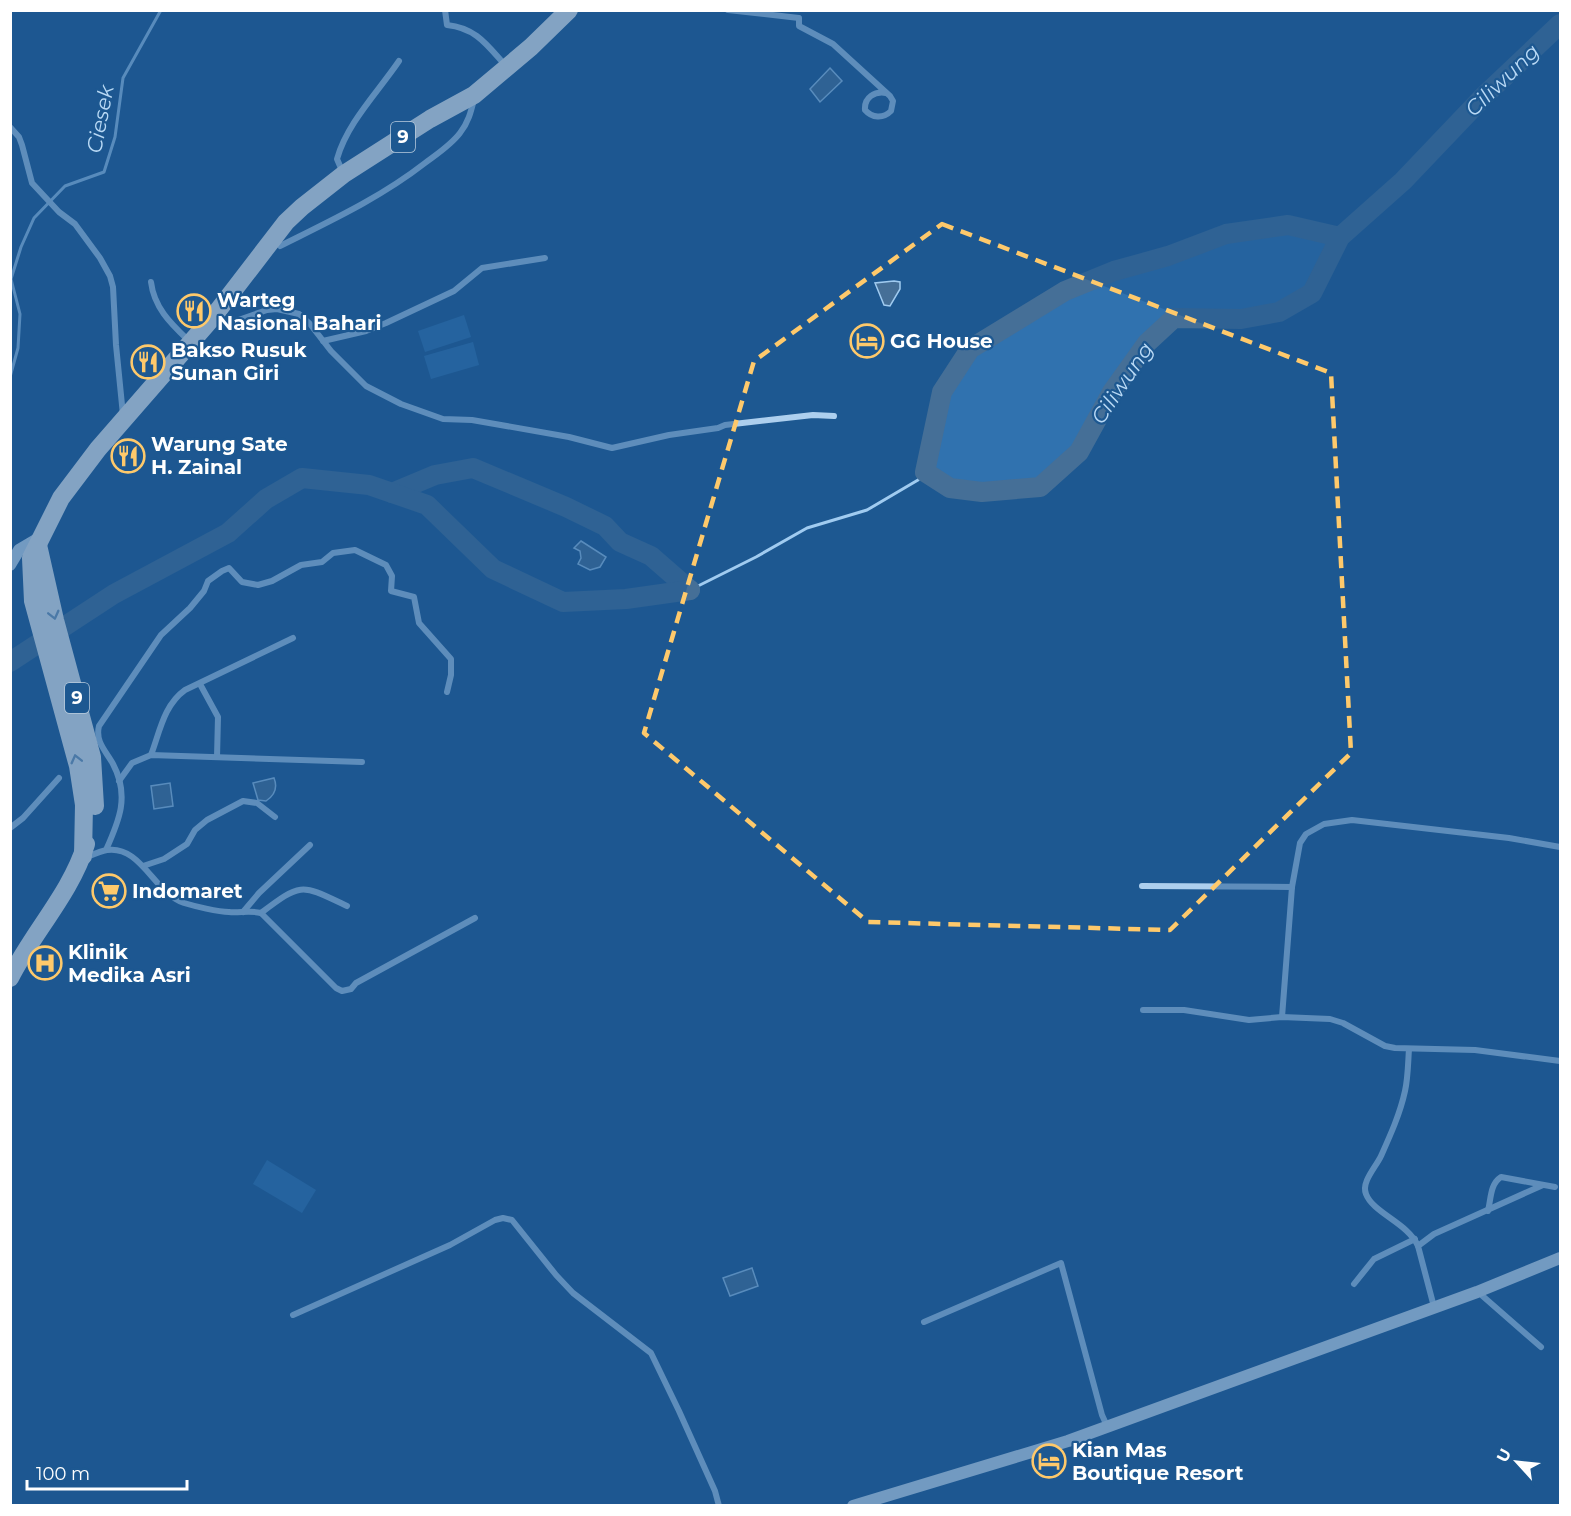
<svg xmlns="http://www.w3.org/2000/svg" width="1571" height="1516" font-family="Montserrat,sans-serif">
	<rect width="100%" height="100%" fill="#1d5891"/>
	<g fill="#3072af">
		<polygon points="1288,225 1340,237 1312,293 1279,312 1241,319 1174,318 1147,343 1112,392 1079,452 1040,487 982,492 950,488 925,472 942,392 970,349 1065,291 1114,271 1168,255 1226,234"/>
		<polygon points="464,315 471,337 425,352 418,331"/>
		<polygon points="473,342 479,365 431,379 424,356"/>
		<polygon points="267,1160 316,1190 302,1213 253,1184"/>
	</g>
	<g fill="#456f97" stroke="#a0cbf0" stroke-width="1.5">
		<polygon points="830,68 842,81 820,102 810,89"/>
		<polygon points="894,281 900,282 900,289 890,306 884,305 875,283"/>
		<polygon points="581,541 606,557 600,567 590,570 578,564 581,558 580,551 574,548"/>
		<path d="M274 778C278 788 275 795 266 801L258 800 253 783Z"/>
		<polygon points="170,783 173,806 154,809 151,786"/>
		<polygon points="752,1268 758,1286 730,1296 723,1278"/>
	</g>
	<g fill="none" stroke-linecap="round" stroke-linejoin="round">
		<g stroke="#a0cbf0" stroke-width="3">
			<polyline points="10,377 18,348 20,314 11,279 21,247 34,218 65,186 104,172 115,137 123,78 161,10"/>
			<polyline points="690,590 756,557 807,528 867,510 918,480 925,472"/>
		</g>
		<g stroke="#456f97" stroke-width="20">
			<polyline points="1340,237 1288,225 1226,234 1168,256 1114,271 1065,291 970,349 942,392 925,472 950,488 982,492 1040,487 1079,452 1112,392 1147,343 1174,318 1241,319 1279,312 1312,293 1340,237 1403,181 1485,95 1560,24"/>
			<polyline points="392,493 435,475 473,468 566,507 605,526 620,542 651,556 690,590"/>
			<polyline points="10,662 114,594 228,533 266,499 302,478 369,485 427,505 493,569 563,602 626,599 690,590"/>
		</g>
		<g stroke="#adcfee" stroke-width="6">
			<path d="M445 10 447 25C476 28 487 45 505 65"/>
			<path d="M728 10 799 18V26L833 44 890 96 893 101 891 111C883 119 872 118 865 110 864 97 875 91 886 93"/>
			<polyline points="10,127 19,137 22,145 32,183 59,212 75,224 100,258 110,276 113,287 116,345 123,415"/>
			<path d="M343 173 337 159C347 123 378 92 399 61"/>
			<path d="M280 246C330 221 380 198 425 163 437 154 451 145 460 133 468 123 471 112 474 99"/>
			<path d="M151 282C154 307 170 323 188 340"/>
			<polyline points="216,319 227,324 267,310 277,309 299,314 310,324 331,351 366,386 401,404 443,419 472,420 569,437 612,448 669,435 718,428 725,425 813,415 834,416"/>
			<polyline points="323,341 366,331 386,323 454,291 482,268 545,258"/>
			<polyline points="200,684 218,717 217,757"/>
			<path d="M151 755C160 731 164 705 185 690L293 638"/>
			<polyline points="119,781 132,763 151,755 362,762"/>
			<polyline points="10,828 23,818 59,778"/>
			<path d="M106 850C119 821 130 796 113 764 106 751 95 742 99 726L161 635 190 608 204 591 208 581 222 571 229 568 242 582 258 585 272 581 301 565 322 562 333 553 355 550 386 565 392 576 391 591 414 597 419 623 451 659V675L447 692"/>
			<path d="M85 858C92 855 100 851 107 850 141 845 154 893 184 903 194 906 218 912 229 912 240 913 250 910 261 913L336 988 342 991 351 989 356 983 475 918"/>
			<polyline points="143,866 164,859 187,844 195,830 207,820 243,801 257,803 275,817"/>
			<polyline points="1142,886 1292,887"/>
			<polyline points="243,912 259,893 310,845"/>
			<path d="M261 913C302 882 301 884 347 906"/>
			<polyline points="1143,1010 1184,1010 1249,1020 1282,1017 1330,1019 1343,1023 1385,1046 1395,1048 1475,1050 1560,1061"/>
			<polyline points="1282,1017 1292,887 1300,843 1306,834 1324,824 1352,820 1509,838 1560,847"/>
			<path d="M1409 1049C1408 1063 1408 1078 1405 1091 1400 1114 1390 1136 1381 1156 1376 1167 1361 1182 1366 1194 1373 1213 1408 1223 1418 1246"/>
			<path d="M1488 1211C1491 1199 1490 1184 1501 1177L1555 1187"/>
			<polyline points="1354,1284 1374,1259 1415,1239"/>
			<polyline points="1478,1292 1541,1347"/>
			<polyline points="1434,1307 1418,1246 1434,1234 1543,1185"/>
			<polyline points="293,1315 450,1245 495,1220 503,1218 512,1220 556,1275 573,1293 651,1353 679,1411 715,1491 719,1506"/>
			<polyline points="924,1322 1061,1263 1102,1415 1107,1426"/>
		</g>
		<g stroke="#daeafa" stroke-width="12">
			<polyline points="10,565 19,550 41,537"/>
			<polyline points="853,1506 1068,1441 1477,1292 1560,1258"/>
		</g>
		<g stroke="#fff" stroke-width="18">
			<polyline points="38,545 55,620 92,757 95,806"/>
			<polyline points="83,856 84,805 78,766 33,601 31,558 61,498 98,449 213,317 286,222 302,207 344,174 430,119 474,95 531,47 569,10"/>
			<path d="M10 978C33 932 71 893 86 844"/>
		</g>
	</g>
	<defs><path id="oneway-chevron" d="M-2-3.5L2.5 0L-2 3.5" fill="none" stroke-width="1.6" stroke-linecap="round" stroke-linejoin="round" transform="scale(1.5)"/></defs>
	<g stroke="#83a3c2">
		<use href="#oneway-chevron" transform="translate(54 615) rotate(76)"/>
		<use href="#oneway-chevron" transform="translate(76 759) rotate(-104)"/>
	</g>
	<path d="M0 0H1571V1516H0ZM942 224 1331 373 1351 753 1170 930 868 922 644 733 754 361Z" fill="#1d5891" fill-opacity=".55" fill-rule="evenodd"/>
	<path fill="none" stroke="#fec96b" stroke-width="4.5" stroke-dasharray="12 8" stroke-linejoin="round" d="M942 224 1331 373 1351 753 1170 930 868 922 644 733 754 361Z"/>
	<defs>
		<g id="restaurant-ring" transform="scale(1.725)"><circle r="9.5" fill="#1d5891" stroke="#fec96b" stroke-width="1.5"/><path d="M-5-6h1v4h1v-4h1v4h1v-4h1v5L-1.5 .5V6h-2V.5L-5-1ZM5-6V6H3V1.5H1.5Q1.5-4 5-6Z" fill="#fec96b"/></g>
		<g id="hotel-ring" transform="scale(1.725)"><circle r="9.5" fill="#1d5891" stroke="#fec96b" stroke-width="1.5"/><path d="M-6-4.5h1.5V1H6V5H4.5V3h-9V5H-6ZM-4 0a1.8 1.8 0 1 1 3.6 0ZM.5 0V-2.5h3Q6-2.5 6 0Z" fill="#fec96b"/></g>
		<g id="supermarket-ring" transform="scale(1.725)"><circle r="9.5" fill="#1d5891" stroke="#fec96b" stroke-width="1.5"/><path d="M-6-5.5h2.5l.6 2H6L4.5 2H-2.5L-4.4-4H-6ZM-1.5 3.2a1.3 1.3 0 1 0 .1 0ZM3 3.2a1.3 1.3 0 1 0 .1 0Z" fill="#fec96b"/></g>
		<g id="hospital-ring" transform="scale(1.725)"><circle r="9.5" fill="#1d5891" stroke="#fec96b" stroke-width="1.5"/><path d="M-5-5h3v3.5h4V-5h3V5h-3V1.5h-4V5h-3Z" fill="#fec96b"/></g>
	</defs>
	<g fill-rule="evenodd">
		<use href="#restaurant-ring" x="194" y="311"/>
		<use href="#hotel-ring" x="867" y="341"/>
		<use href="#restaurant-ring" x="148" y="362"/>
		<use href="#restaurant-ring" x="128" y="456"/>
		<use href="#supermarket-ring" x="109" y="891"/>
		<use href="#hospital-ring" x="45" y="963"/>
		<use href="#hotel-ring" x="1049" y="1461"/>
	</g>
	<g text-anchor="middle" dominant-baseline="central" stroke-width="4.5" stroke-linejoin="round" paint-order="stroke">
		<g fill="#1d5891" stroke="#bbcdde" stroke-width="1.5">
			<rect x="391" y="122" width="24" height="30" rx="4.5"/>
			<rect x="65" y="683" width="24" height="30" rx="4.5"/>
		</g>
		<g font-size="18" font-weight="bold" fill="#fff">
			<text x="403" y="137">9</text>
			<text x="77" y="698">9</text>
		</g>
		<g font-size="20" font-weight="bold" fill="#fff" stroke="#1d5891" text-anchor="start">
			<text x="217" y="300">Warteg<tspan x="217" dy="23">Nasional Bahari</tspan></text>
			<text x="890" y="341">GG House</text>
			<text x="171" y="350">Bakso Rusuk<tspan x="171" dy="23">Sunan Giri</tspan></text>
			<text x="151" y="444">Warung Sate<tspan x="151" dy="23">H. Zainal</tspan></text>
			<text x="132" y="891">Indomaret</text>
			<text x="68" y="952">Klinik<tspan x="68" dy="23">Medika Asri</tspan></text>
			<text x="1072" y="1450">Kian Mas<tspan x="1072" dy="23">Boutique Resort</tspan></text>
		</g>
		<g font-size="21" font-style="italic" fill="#b9d9f5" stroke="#1d5891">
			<text transform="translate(1502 80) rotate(-44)">Ciliwung</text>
			<text transform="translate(100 119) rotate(-79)">Ciesek</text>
			<text transform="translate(1122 383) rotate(-56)">Ciliwung</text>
		</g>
	</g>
	<rect width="1571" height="1516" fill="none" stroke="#ffffff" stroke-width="24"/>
	<g transform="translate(1517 1462) rotate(297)" stroke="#1d5891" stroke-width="4.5" paint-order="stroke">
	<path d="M0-4.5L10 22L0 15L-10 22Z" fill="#ffffff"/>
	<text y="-9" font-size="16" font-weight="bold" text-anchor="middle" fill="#ffffff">U</text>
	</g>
	<path d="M27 1480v9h160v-9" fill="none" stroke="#ffffff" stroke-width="3"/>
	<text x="36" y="1480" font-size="18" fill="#ffffff" stroke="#1d5891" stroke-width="4.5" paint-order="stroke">100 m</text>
</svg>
